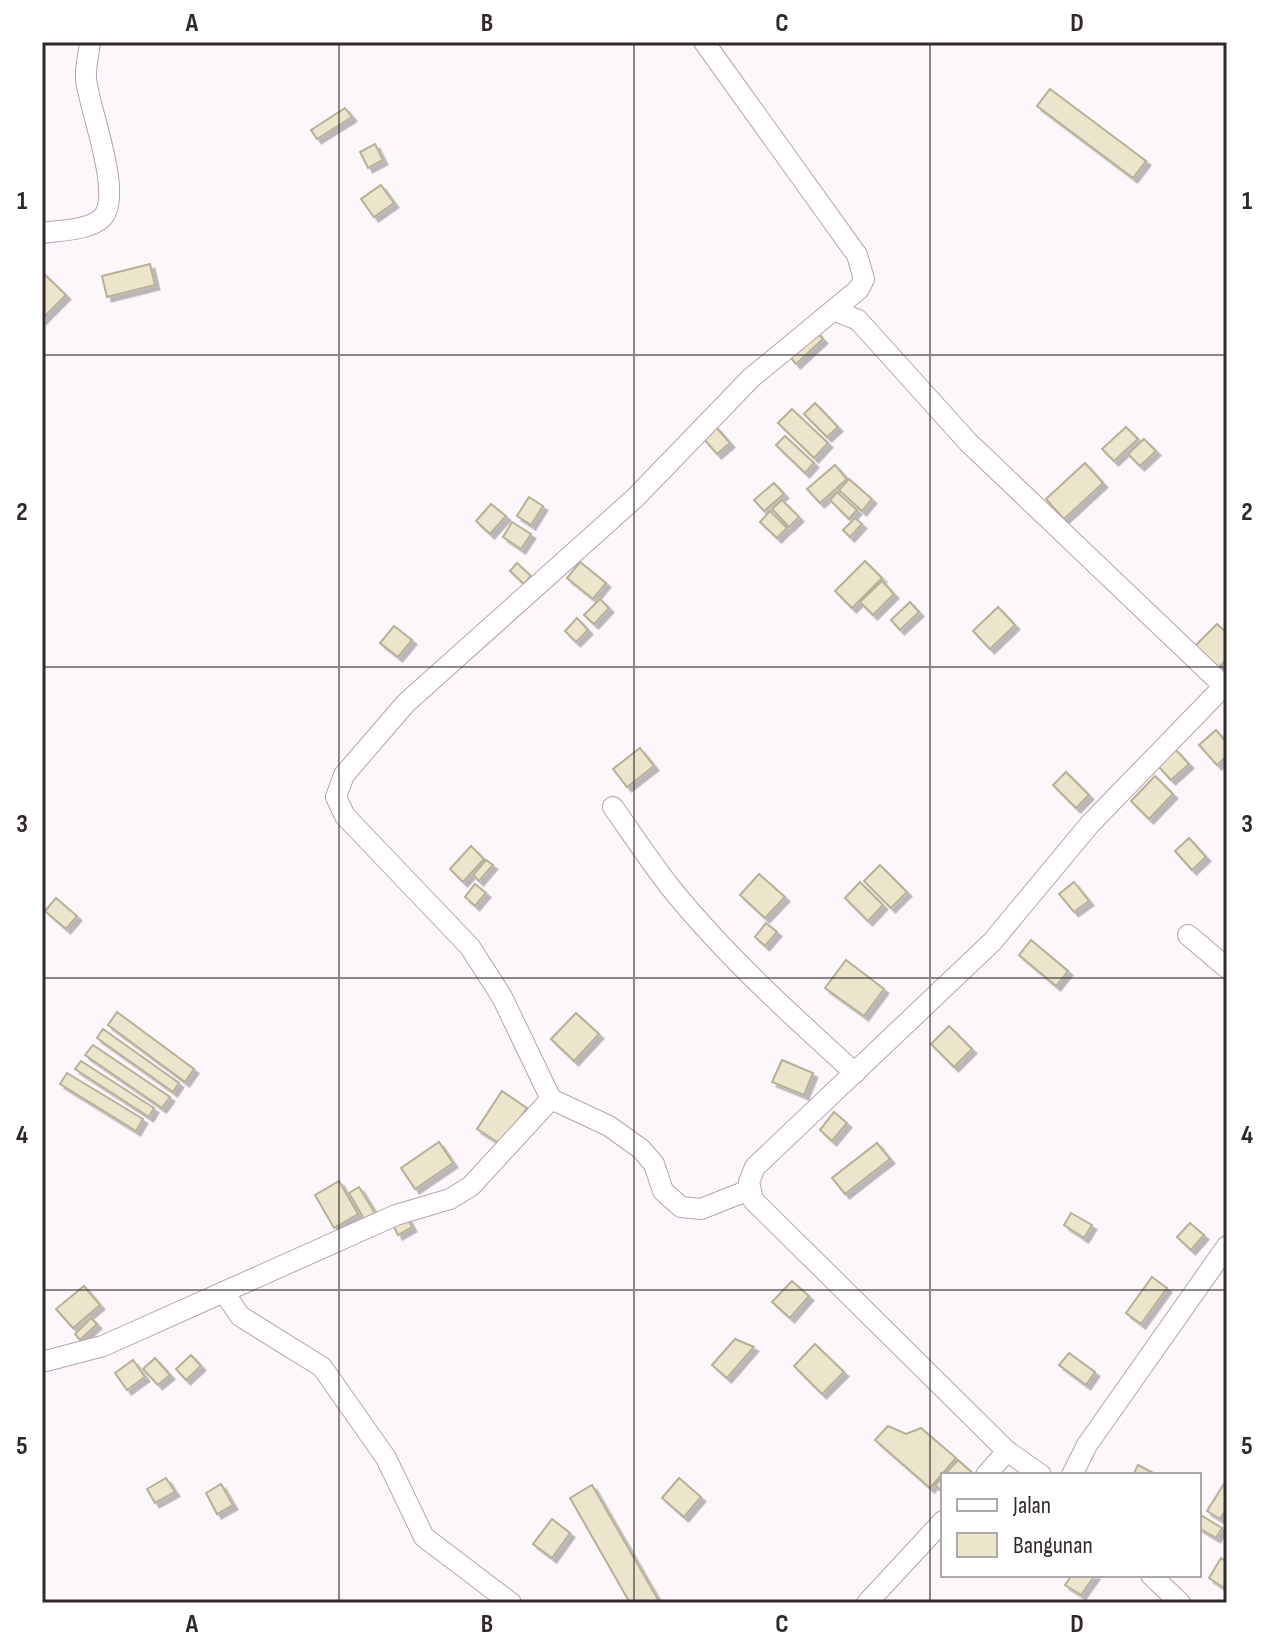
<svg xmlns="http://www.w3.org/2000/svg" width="1269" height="1645" font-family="'Sofia Sans Condensed',sans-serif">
	<defs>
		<filter id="shadow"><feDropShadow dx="4.5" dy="4.5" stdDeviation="0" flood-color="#0004"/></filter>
	</defs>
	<rect width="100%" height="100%" fill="#fcf7fb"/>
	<g fill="#ece5cb" stroke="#b6b097" stroke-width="2" filter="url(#shadow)">
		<polygon points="1050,89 1146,161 1133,178 1037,106"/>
		<polygon points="345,108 352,117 317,139 311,130"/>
		<polygon points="375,144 383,160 368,168 360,152"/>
		<polygon points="381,185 394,203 374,217 361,199"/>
		<polygon points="150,264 155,285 107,297 102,276"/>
		<polygon points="42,272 66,295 42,319"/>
		<polygon points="814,329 823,339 796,364 787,353"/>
		<polygon points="815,403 838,427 827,437 804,414"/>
		<polygon points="792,409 828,443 814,458 778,423"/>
		<polygon points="716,427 730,443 717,454 704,439"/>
		<polygon points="1126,427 1138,439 1114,461 1102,449"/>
		<polygon points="785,436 814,463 805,473 776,445"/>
		<polygon points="1144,439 1156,451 1140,466 1128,454"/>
		<polygon points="1085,463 1103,483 1064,519 1046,499"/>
		<polygon points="835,465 847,479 820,503 807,489"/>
		<polygon points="849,479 872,499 862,511 839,490"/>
		<polygon points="774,483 784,494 764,511 754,500"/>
		<polygon points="837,492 857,510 849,519 830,500"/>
		<polygon points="529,497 543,506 531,525 517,516"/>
		<polygon points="782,500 799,517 789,527 772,509"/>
		<polygon points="491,504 506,516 490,534 476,521"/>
		<polygon points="770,511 787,528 777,538 760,522"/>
		<polygon points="855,518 862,524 850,537 843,530"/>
		<polygon points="512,522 531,534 521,549 503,537"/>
		<polygon points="865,561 882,578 852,608 835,591"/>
		<polygon points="580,562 606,583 593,599 567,578"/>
		<polygon points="517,563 531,576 524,584 510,571"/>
		<polygon points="882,581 894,594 873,615 860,602"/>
		<polygon points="600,599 609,608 594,624 584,615"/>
		<polygon points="910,602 919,612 900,630 891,620"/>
		<polygon points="998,607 1015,625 990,649 973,631"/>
		<polygon points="577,618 588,630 576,642 565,631"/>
		<polygon points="1217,624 1227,633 1227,659 1218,668 1195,646"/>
		<polygon points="394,626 412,640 398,657 380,643"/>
		<polygon points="1216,730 1227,743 1227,756 1217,765 1199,745"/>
		<polygon points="640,748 654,766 627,787 613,769"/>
		<polygon points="1175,749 1189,764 1171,780 1158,766"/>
		<polygon points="1066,772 1089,795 1076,808 1053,785"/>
		<polygon points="1155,776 1173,794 1149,819 1131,801"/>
		<polygon points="1189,838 1206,857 1192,870 1175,851"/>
		<polygon points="471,846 484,859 463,882 450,869"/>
		<polygon points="486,860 493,865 479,881 473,875"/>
		<polygon points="880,865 907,892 891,908 864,881"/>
		<polygon points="759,874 785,897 765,918 740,895"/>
		<polygon points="860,882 883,905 868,921 845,898"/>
		<polygon points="1074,882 1089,901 1074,912 1059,894"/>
		<polygon points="475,884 486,893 475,906 465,897"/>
		<polygon points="56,898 77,916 66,929 45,911"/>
		<polygon points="766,923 777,932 765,946 755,937"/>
		<polygon points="1031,940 1068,971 1056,986 1019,955"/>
		<polygon points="846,960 884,989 864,1016 825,988"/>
		<polygon points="117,1012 194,1069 185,1082 108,1025"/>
		<polygon points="576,1013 599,1034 574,1061 551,1039"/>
		<polygon points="949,1026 972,1049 954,1067 931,1044"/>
		<polygon points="103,1029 179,1083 173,1092 97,1038"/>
		<polygon points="93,1045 170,1097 162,1108 85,1055"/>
		<polygon points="782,1060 813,1073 804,1095 772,1082"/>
		<polygon points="81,1061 154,1108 149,1117 75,1069"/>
		<polygon points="67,1073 143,1119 136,1131 60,1084"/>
		<polygon points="502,1091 527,1108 502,1145 477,1129"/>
		<polygon points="834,1112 847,1123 832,1141 820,1130"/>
		<polygon points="439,1142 453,1163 415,1189 401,1168"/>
		<polygon points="877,1143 890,1159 845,1194 832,1178"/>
		<polygon points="339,1181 358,1214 334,1228 315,1195"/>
		<polygon points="359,1187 375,1213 364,1219 349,1193"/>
		<polygon points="1071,1213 1092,1225 1084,1238 1064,1225"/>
		<polygon points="406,1216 412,1227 398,1235 392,1223"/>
		<polygon points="1190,1223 1204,1235 1191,1250 1177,1237"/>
		<polygon points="1152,1277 1167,1288 1141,1324 1126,1313"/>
		<polygon points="792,1281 809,1296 790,1318 772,1302"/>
		<polygon points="84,1286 100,1305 73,1328 56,1309"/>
		<polygon points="91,1318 97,1324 80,1340 75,1334"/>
		<polygon points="735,1339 754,1347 727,1378 712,1365"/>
		<polygon points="815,1344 844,1372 822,1394 794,1366"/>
		<polygon points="1069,1353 1095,1372 1086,1385 1059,1365"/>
		<polygon points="191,1355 201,1366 186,1380 176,1369"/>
		<polygon points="155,1358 170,1375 158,1385 143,1369"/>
		<polygon points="133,1360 145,1377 127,1390 115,1373"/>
		<polygon points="888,1426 906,1434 921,1428 956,1458 930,1488 875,1440"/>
		<polygon points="958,1460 975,1475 944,1475"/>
		<polygon points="1138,1465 1157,1475 1133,1475"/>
		<polygon points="943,1476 943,1493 935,1485"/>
		<polygon points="166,1478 175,1492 155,1503 147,1489"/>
		<polygon points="679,1478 701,1497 684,1517 662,1498"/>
		<polygon points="1227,1479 1227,1508 1220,1519 1207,1511"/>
		<polygon points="221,1484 233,1505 217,1514 206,1493"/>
		<polygon points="592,1485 660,1603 630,1603 570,1498"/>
		<polygon points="1199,1514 1222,1528 1216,1538 1199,1528"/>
		<polygon points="552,1519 570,1533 552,1558 533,1544"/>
		<polygon points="1221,1558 1227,1562 1224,1588 1209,1578"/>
		<polygon points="1072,1575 1095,1575 1081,1595 1065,1585"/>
	</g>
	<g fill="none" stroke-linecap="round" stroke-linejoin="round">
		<g stroke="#b8a1b2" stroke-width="22">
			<g id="minor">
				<polyline points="704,42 857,255 864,279 859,289 751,378 635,498 406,703 344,775 336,797 345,816 470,947 502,997 551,1099 609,1126 641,1149 654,1164 663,1191 681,1207 701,1209 749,1190"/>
				<path d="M42 233C59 230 88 231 102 218 124 196 89 109 86 79 85 67 89 54 90 42"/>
				<polyline points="836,311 858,320 968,442 1227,689"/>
				<path d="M613 807C632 834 650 861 670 887 725 955 790 1014 855 1073"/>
				<polyline points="1188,935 1227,968"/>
				<polyline points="224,1292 240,1316 322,1367 386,1458 424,1537 511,1603"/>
				<polyline points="42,1362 103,1346 396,1215 450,1199 471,1186 551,1099"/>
				<polyline points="986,1475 1007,1451"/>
				<polyline points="1041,1475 1007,1451 753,1200 749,1182 755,1167 992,942 1090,824 1224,686"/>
				<polyline points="1072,1475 1087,1445 1227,1246"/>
				<polyline points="1151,1575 1180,1603"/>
				<polyline points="867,1603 943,1521"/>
			</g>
		</g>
		<use href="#minor" stroke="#fff" stroke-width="20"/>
	</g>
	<path fill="none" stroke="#31282e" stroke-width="2" stroke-opacity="0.55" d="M339 42V1603M634 42V1603M930 42V1603M42 355H1227M42 667H1227M42 978H1227M42 1290H1227"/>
	<rect width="1269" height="1645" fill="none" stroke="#ffffff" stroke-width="88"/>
	<rect x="941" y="1473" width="260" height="104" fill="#ffffff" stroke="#ada9ab" stroke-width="2"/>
	<rect x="957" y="1499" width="40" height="12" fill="#ffffff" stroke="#ada9ab" stroke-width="2"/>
	<text x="1013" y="1513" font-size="24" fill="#31282e">Jalan</text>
	<rect x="957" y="1533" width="40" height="24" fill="#ece5cb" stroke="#ada9ab" stroke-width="2"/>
	<text x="1013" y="1553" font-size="24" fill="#31282e">Bangunan</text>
	<rect x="44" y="44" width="1181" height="1557" fill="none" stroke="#31282e" stroke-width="3"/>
	<g font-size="26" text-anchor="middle" font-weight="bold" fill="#31282e">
		<text x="192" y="31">A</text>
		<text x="487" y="31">B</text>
		<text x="782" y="31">C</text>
		<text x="1077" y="31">D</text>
		<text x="22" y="209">1</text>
		<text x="1247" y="209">1</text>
		<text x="22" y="520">2</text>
		<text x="1247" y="520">2</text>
		<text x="22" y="832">3</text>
		<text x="1247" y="832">3</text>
		<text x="22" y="1143">4</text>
		<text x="1247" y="1143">4</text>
		<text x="22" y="1454">5</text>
		<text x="1247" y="1454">5</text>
		<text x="192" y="1632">A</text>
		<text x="487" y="1632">B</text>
		<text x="782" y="1632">C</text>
		<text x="1077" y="1632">D</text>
	</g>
</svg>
